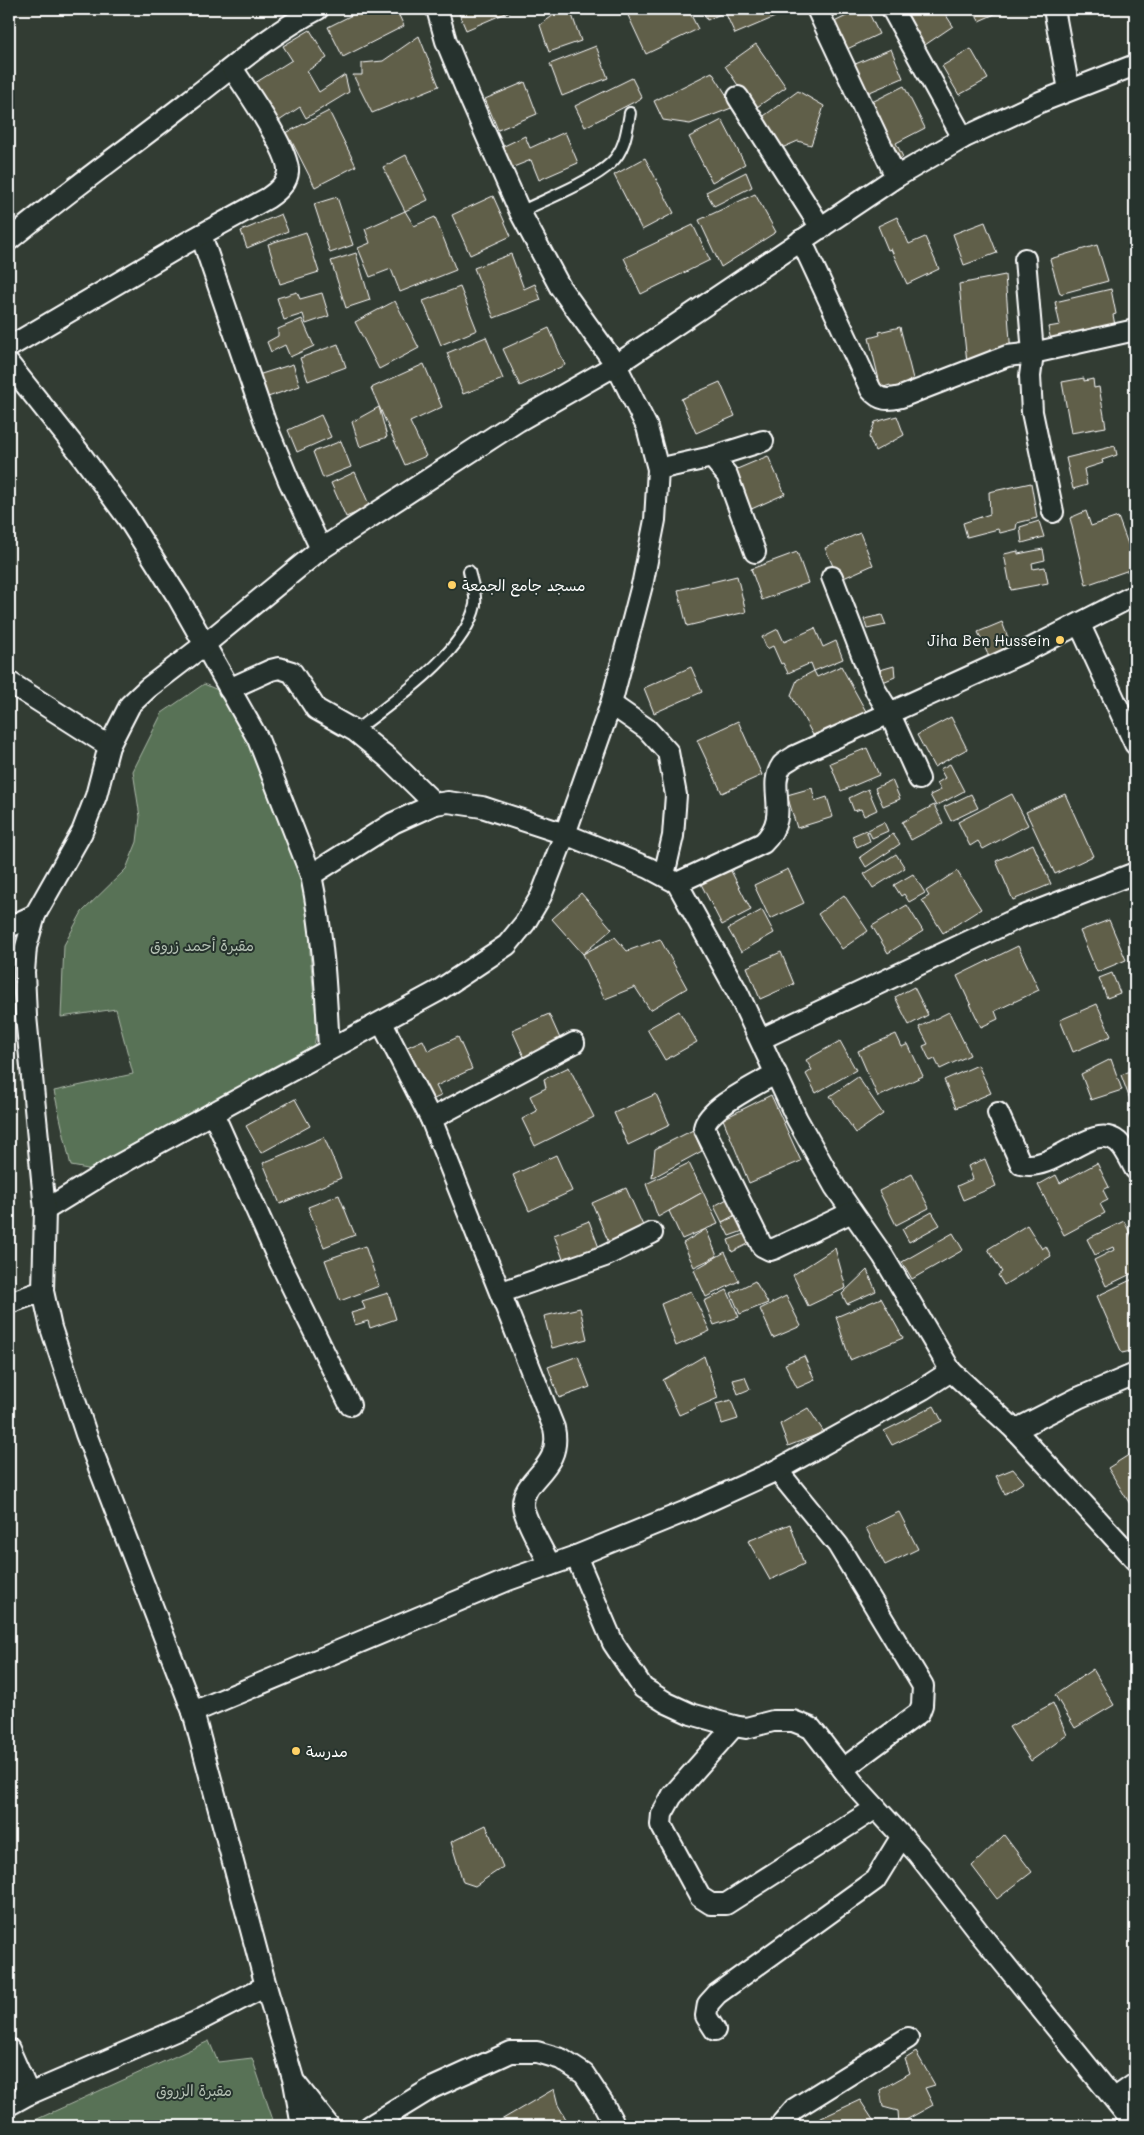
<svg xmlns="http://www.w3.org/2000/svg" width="1144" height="2135" font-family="Mali,'Playpen Sans Arabic',sans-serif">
	<rect width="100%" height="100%" fill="#323c33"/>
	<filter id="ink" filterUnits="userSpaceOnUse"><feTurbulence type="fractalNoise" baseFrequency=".02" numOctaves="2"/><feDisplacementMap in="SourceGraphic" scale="10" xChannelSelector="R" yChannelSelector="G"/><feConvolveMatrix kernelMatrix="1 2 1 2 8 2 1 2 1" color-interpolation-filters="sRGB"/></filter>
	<g filter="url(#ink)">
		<g fill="#597256" stroke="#acb8aa">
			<polygon points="204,684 220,691 242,719 309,895 310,953 317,1030 313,1051 99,1171 71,1166 54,1091 133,1074 116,1009 61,1017 64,945 82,912 126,869 137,842 140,817 133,771 162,713"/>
			<polygon points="209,2041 218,2062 252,2058 275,2126 22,2126"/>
		</g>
		<g fill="#615e4a" stroke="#fff">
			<polygon points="364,9 396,9 404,26 343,57 328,27"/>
			<polygon points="457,9 515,9 466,30"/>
			<polygon points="562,9 570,9 581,41 549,52 540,25"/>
			<polygon points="625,9 688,9 698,29 646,54"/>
			<polygon points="702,9 778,9 775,17 735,34 725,12 707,20"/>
			<polygon points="861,9 867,9 879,34 845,50 832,23"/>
			<polygon points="913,9 942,9 953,26 922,47 902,16"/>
			<polygon points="973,9 1004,9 1004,10 979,21"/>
			<polygon points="310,30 327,58 307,71 319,92 345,75 349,92 306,118 300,107 279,121 255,83 292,60 283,46"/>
			<polygon points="419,36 439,86 372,113 353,75 362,75 362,63 383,61"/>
			<polygon points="756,44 786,87 754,109 725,66"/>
			<polygon points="596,46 608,78 562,96 550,64"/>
			<polygon points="891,49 903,78 865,94 853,65"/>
			<polygon points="971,49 988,79 959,95 942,66"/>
			<polygon points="712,72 734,107 690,124 663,120 654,101"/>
			<polygon points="632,78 642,98 585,127 575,106"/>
			<polygon points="525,82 537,114 498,130 485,99"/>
			<polygon points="904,86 925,128 896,143 903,157 896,161 868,104"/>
			<polygon points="798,91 824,106 811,145 798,141 777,150 757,121"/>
			<polygon points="329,111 356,166 315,187 291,140 284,143 280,136"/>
			<polygon points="722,120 745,164 712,182 689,137"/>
			<polygon points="565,132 578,163 539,180 531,160 511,168 502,147 525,136 530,148"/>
			<polygon points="406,155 428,200 405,211 383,167"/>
			<polygon points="645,158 674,213 642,230 614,175"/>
			<polygon points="746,172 752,187 714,206 706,192"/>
			<polygon points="755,194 776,232 721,267 699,220"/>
			<polygon points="493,196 511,236 470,255 452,215"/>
			<polygon points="337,197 353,245 330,253 314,204"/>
			<polygon points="405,211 414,226 435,217 456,270 400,292 391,269 370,277 358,248 370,243 365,229"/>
			<polygon points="281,214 288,231 247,248 241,231"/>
			<polygon points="897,217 909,244 925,237 939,269 907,284 891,249 888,250 878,226"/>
			<polygon points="985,222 997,253 964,265 953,234"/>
			<polygon points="693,225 710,260 641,294 624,258"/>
			<polygon points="306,232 319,272 280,284 268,244"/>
			<polygon points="1097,245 1108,281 1060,294 1050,259"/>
			<polygon points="356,253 370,300 346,308 331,261"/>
			<polygon points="511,254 524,289 535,284 541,300 494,318 474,268"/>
			<polygon points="1005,275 1011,354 967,363 959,284"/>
			<polygon points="460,287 477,330 441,345 423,301"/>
			<polygon points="1111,289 1116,314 1113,315 1116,330 1052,345 1048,327 1060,325 1055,302"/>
			<polygon points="297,292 300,299 322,293 329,316 306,324 303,314 284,320 277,298"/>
			<polygon points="395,301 419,348 379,369 355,322"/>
			<polygon points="302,319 314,346 290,357 285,345 271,352 267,342 278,336 278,329"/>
			<polygon points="900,327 913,379 908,381 909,384 891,388 890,385 881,388 869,338 880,335 879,332"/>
			<polygon points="549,328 565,365 520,386 503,349"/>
			<polygon points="486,337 503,379 463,394 447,353"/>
			<polygon points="338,344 346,367 308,381 300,358"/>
			<polygon points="293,364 300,386 265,398 258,375"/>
			<polygon points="424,364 442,407 410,422 426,456 405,465 371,388"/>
			<polygon points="1084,378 1084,381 1093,379 1094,388 1099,387 1106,427 1071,433 1062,382"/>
			<polygon points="720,382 735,416 696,433 681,399"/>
			<polygon points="379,407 387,437 360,447 352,422"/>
			<polygon points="321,415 331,437 297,452 288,430"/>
			<polygon points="897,416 904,435 875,451 869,437 875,422"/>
			<polygon points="341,441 351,467 323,478 313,452"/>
			<polygon points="1115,446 1117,455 1102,460 1103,463 1084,469 1087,485 1073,489 1066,458"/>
			<polygon points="768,456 785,494 747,511 730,472"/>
			<polygon points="355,472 370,507 346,517 331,483"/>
			<polygon points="1031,483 1037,518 1017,523 1016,529 1000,533 998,529 967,537 963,523 990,514 989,492"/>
			<polygon points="1086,511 1091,526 1118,517 1135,563 1135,568 1086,585 1070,518"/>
			<polygon points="1039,521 1044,537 1022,543 1020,527"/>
			<polygon points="860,533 873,565 839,580 825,548"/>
			<polygon points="1043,549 1045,560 1032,563 1033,569 1045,567 1048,583 1011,590 1004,554 1018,551 1018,554"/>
			<polygon points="797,552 808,583 762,600 751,569"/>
			<polygon points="737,576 746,612 687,626 678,590"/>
			<polygon points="882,615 886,625 867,629 864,619"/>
			<polygon points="1002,622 1012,648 989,657 978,632"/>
			<polygon points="815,628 823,647 836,641 843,659 814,671 811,663 788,673 783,663 781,664 773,646 767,649 762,637 778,629 784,642"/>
			<polygon points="841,666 868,715 813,735 791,695 797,680 814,671 817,677"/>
			<polygon points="894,666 895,677 878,684 873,672"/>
			<polygon points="691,667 702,692 654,713 644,688"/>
			<polygon points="951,717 967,749 934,767 917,735"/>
			<polygon points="738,721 762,775 722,793 697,740"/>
			<polygon points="867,748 879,775 841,791 830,763"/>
			<polygon points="950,764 964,791 936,806 930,795 941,790 937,783 945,778 940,769"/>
			<polygon points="892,780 900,799 883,806 875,788"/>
			<polygon points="812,788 815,801 827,797 833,817 797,828 787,795"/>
			<polygon points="868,789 877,810 864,816 861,809 854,811 849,798"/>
			<polygon points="971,794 978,808 951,821 944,807"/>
			<polygon points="1012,794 1028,825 983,849 978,841 970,846 958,822"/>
			<polygon points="1065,794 1093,856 1055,874 1026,812"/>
			<polygon points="934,805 943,823 911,840 902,822"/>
			<polygon points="884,822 888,831 872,838 868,830"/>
			<polygon points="866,830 870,841 857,847 852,836"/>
			<polygon points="893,834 900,844 866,867 860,857"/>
			<polygon points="1033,844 1051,884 1013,900 996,861"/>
			<polygon points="896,854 905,868 873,888 864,874"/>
			<polygon points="730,869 751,910 722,925 701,884"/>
			<polygon points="788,869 804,903 770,919 754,885"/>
			<polygon points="957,871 981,909 943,933 922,900 929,896 926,891"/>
			<polygon points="913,874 925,893 909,902 904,894 901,896 894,885"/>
			<polygon points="581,893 612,929 583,954 552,919"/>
			<polygon points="844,895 868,931 842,949 818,914"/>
			<polygon points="907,905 923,931 888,953 872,926"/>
			<polygon points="762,910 774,933 741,952 728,929"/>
			<polygon points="1109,920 1126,960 1097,972 1080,931"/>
			<polygon points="615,937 627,951 660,939 687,988 650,1010 635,987 605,999 583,954"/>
			<polygon points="1018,946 1039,990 995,1011 998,1019 981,1027 957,976"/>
			<polygon points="781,952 794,984 760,999 747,967"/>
			<polygon points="1112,973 1120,993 1107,998 1099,978"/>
			<polygon points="914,987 928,1015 909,1025 895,997"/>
			<polygon points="1097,1004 1111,1036 1073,1052 1060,1020"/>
			<polygon points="679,1011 697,1042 665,1060 647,1029"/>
			<polygon points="949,1012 970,1055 940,1069 935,1059 930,1061 923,1046 928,1044 919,1027"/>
			<polygon points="549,1014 562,1043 525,1059 512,1030"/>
			<polygon points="896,1034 902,1047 908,1044 923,1076 878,1097 858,1051"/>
			<polygon points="458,1037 472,1069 436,1086 441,1096 429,1101 405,1048 423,1040 428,1051"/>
			<polygon points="840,1041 856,1070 816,1093 806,1074 812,1070 806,1060"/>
			<polygon points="1111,1059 1122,1090 1091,1100 1081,1074"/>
			<polygon points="978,1065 991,1093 956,1108 944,1080"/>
			<polygon points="569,1067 594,1117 535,1146 522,1119 537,1111 530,1096 546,1088 544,1079"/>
			<polygon points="1135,1069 1135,1113 1121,1075"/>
			<polygon points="858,1077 883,1114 856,1133 830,1096"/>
			<polygon points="656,1094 670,1125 628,1145 614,1113"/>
			<polygon points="771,1095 801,1161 749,1183 723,1119"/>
			<polygon points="295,1099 310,1126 261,1153 246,1126"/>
			<polygon points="693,1130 702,1151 652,1178 655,1149"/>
			<polygon points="324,1137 341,1178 280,1204 263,1163"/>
			<polygon points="556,1155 572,1191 529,1211 513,1175"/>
			<polygon points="985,1159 996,1186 963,1200 957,1186 973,1179 968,1166"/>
			<polygon points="689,1163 703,1192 658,1217 646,1184"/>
			<polygon points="1097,1163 1109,1187 1103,1190 1108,1200 1100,1204 1105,1213 1064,1235 1038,1185 1056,1175 1060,1183"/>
			<polygon points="912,1174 929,1208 896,1225 879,1191"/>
			<polygon points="626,1188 644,1228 609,1243 592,1203"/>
			<polygon points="703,1192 718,1224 682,1239 669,1211"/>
			<polygon points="339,1195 355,1235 324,1247 308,1207"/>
			<polygon points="729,1198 735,1215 722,1222 714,1206"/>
			<polygon points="932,1212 940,1225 909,1242 902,1229"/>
			<polygon points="737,1216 743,1231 729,1236 722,1222"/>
			<polygon points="589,1221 601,1253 566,1267 554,1235"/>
			<polygon points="1124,1221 1135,1243 1135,1272 1106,1286 1094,1260 1114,1250 1113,1247 1095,1255 1087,1239"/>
			<polygon points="1027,1225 1042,1249 1046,1246 1051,1256 1004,1285 998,1275 1002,1272 988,1249"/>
			<polygon points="706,1229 717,1256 694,1267 683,1243"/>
			<polygon points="747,1233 750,1243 732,1252 728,1240"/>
			<polygon points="953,1233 963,1250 912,1279 902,1262"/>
			<polygon points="365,1246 379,1286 340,1301 325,1260"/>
			<polygon points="835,1248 846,1288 808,1306 793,1275"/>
			<polygon points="725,1252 739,1281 706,1297 694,1270"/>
			<polygon points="867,1270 876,1291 847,1304 842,1294"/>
			<polygon points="1135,1278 1135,1350 1122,1353 1097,1296"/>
			<polygon points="755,1281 768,1303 740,1314 731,1293"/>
			<polygon points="727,1290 739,1317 714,1325 704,1301"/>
			<polygon points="691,1291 710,1331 676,1346 661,1304"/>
			<polygon points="388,1293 396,1319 370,1328 368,1321 355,1325 351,1313 365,1309 362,1301"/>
			<polygon points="786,1296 801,1326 773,1338 760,1309"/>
			<polygon points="881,1298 903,1338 850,1360 836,1317"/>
			<polygon points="580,1308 587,1339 552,1348 544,1316"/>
			<polygon points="578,1356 590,1387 559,1398 548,1367"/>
			<polygon points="704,1356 718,1398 679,1415 663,1380"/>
			<polygon points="804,1356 815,1380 797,1388 785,1364"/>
			<polygon points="745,1377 750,1389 738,1394 733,1380"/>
			<polygon points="731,1400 738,1419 722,1424 716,1404"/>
			<polygon points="934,1406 942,1421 892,1445 884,1431"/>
			<polygon points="808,1408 824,1432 788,1446 780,1424"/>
			<polygon points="1135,1451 1135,1508 1133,1509 1108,1468"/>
			<polygon points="1013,1469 1024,1482 1005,1494 996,1476"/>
			<polygon points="899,1512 918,1549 885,1565 866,1528"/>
			<polygon points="790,1524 804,1564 770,1580 748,1541"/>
			<polygon points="1093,1669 1114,1705 1075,1728 1055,1695"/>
			<polygon points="1053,1703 1067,1735 1031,1761 1009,1727"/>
			<polygon points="486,1825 503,1867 475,1886 463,1882 451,1842"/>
			<polygon points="1004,1835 1032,1872 997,1899 972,1866"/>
			<polygon points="916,2052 935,2085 925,2088 933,2105 899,2124 898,2111 883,2107 880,2090 910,2073 905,2059"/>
			<polygon points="554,2089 558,2105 570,2126 498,2126 496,2123"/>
			<polygon points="860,2100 877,2126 822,2126 819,2119"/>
		</g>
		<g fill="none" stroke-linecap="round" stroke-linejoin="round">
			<g stroke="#fff" stroke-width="14">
				<g id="lane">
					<path d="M520 212C546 199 591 182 611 163 625 150 627 130 630 113"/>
					<path d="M355 731C393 701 465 654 475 605 477 595 471 581 469 571"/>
				</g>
			</g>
			<g stroke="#fff" stroke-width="24">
				<g id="street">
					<polyline points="817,9 896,177"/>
					<polyline points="892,9 963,138"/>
					<polyline points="1054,9 1069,90"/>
					<polyline points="738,97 821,228"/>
					<polyline points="201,235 266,425 289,481 321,549"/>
					<path d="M9 240C67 192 129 148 189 101 231 69 271 33 318 9"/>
					<path d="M801 240 871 390C880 401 888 400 901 397L1007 356 1033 353 1030 376 1032 412 1053 512"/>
					<polyline points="1025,259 1033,353 1135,330"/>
					<path d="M9 347 186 243 268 198C277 192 287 184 288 172 290 151 245 88 232 68"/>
					<path d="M9 364 79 452 127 517 179 599 258 739 311 875C323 932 326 991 329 1049"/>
					<polyline points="712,457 727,475 755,552"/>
					<polyline points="658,469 712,457 763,441"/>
					<polyline points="832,577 876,691 889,712 919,779"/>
					<polyline points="1080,625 1135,744"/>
					<polyline points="9,682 109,746"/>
					<polyline points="229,689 271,670 279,668 292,672 316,709 355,731 388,758 435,804"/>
					<polyline points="611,704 647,729 668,752 676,795 673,836 664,875"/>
					<polyline points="311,875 393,823 435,804 448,802 482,807 565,834 649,868 677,883 738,993 797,1119 835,1187 883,1256 951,1371 1015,1430 1135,1560"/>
					<path d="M677 883 763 843C792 815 766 788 782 765 785 762 791 759 795 756L1026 651 1135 595"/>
					<polyline points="9,927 35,915"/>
					<path d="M382 1023 431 1119 554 1428C563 1469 523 1477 523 1504 523 1517 544 1552 550 1565"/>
					<polyline points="761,1039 1016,919 1135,873"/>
					<path d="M776 1073C757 1085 708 1107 704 1128L762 1246 770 1250 776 1248 852 1212"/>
					<polyline points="213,1113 275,1252 350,1405"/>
					<path d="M998 1113 1021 1164C1055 1173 1092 1120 1118 1142 1126 1149 1130 1160 1135 1169"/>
					<polyline points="431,1119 574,1043"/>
					<polyline points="45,1210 115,1167 213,1113 438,991 507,945 525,923 541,896 565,834 611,704 643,581 655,520 658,469 647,427 616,365 560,287 520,212 468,94 446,41 437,9"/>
					<polyline points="502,1292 605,1256 652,1233"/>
					<polyline points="9,1303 43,1291"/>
					<polyline points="1015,1430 1078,1398 1135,1374"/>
					<polyline points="777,1470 838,1545 923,1686 922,1705 919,1713 843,1769"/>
					<polyline points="576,1556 613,1643 643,1688 667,1703 691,1714 734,1726 746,1728 773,1721 793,1721 811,1728 855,1785 918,1854 981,1935 1135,2125"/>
					<polyline points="193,1712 508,1580 576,1556 689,1510 777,1470 923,1389 951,1371"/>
					<polyline points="734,1726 672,1796 662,1814 661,1825 700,1897 711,1904 726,1904 876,1808"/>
					<polyline points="715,2030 706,2016 708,2004 717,1994 875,1880 902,1836"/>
					<polyline points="9,2049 29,2094"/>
					<polyline points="296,2084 329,2126"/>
					<polyline points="1115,2098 1135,2084"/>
					<polyline points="9,2105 29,2094 196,2022 266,1986"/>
					<polyline points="302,2126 294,2082 266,1986 193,1712 86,1434 51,1328 43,1291 45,1210 26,1016 24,972 26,947 35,915 82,832 96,796 109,746 130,705 148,688 204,645 321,549 518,421 616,365 896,177 963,138 1040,102 1135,65"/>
					<polyline points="370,2126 432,2088 511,2052 537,2052 561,2059 584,2074 603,2103 615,2126"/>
					<polyline points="782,2126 782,2123 794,2109 908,2038"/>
				</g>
			</g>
			<use href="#lane" stroke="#26332d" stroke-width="10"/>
			<use href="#street" stroke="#26332d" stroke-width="20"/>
		</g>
	</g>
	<g fill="#ffd166" stroke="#26332d" stroke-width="2">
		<circle cx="452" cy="585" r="5"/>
		<circle cx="1060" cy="640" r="5"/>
		<circle cx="296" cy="1751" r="5"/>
	</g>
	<g text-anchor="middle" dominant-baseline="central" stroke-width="4" stroke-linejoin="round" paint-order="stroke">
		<g font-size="15" fill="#fff" stroke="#26332d" text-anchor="start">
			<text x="462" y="585">مسجد جامع الجمعة</text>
			<text x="1050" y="640" text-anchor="end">Jiha Ben Hussein</text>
			<text x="306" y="1751">مدرسة</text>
		</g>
		<g font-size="15" fill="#b4c0b3" stroke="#26332d">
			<text x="202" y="945">مقبرة أحمد زروق</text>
			<text x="194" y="2090">مقبرة الزروق</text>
		</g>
	</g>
	<rect width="1144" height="2135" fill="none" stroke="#26332d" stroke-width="30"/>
	<rect x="15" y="15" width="1114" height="2105" fill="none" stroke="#fff" stroke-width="2" filter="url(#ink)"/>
</svg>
